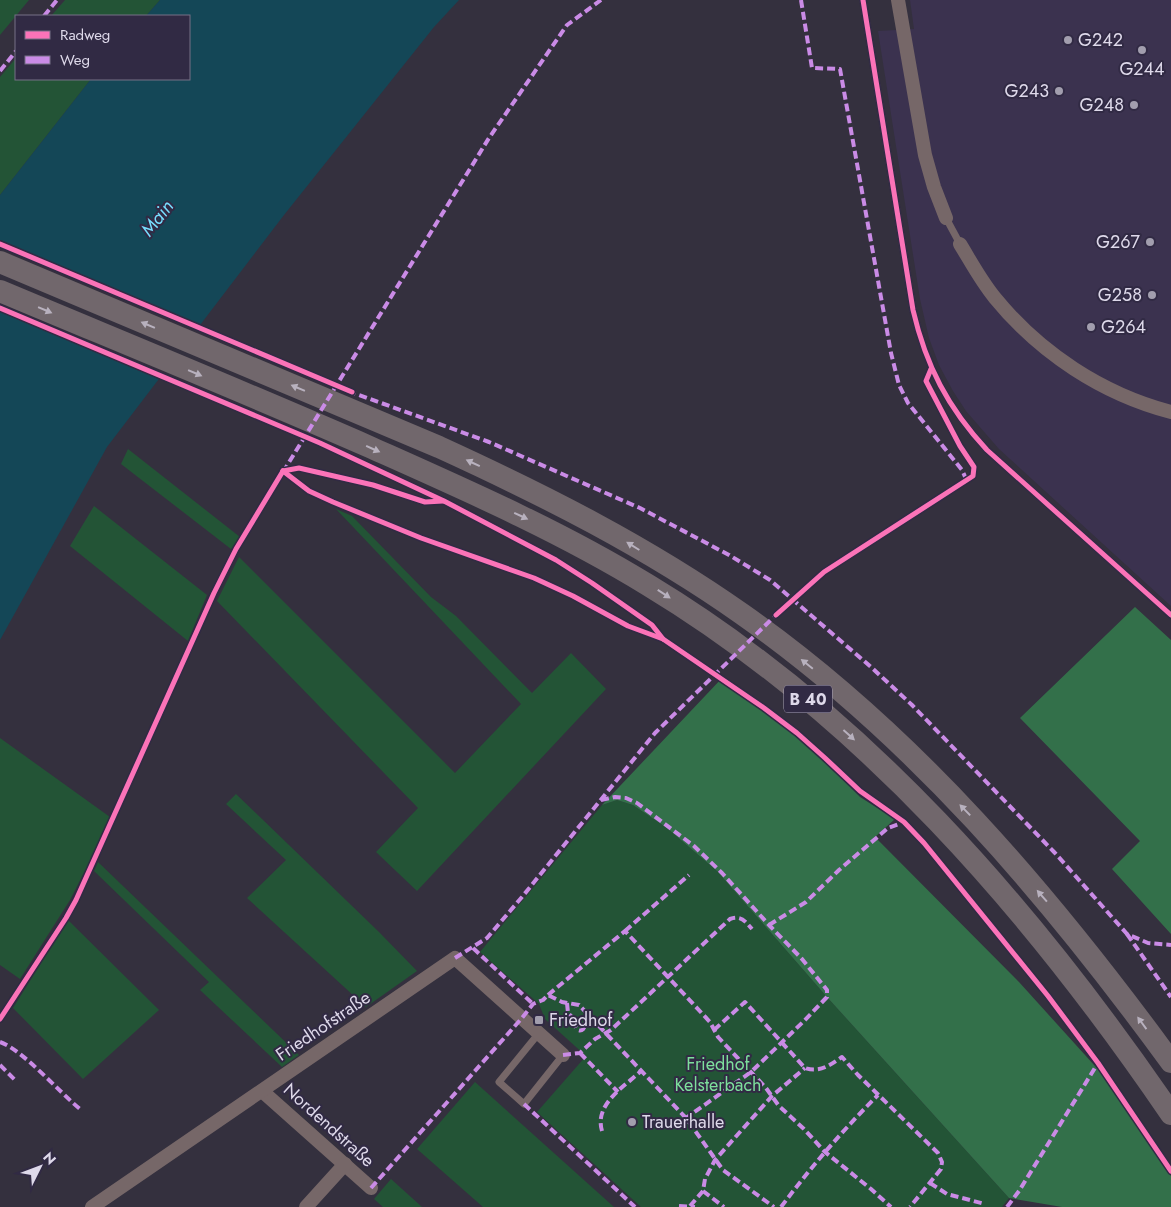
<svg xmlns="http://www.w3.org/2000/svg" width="1171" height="1207" font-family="Jost,sans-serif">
	<rect width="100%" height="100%" fill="#34303e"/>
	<polygon fill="#3b324f" points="910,0 1171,0 1171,606 999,449 966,411 953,391 939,365 929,338 920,299 878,31 914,29"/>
	<g fill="#235436">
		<polygon points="0,0 29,0 0,35"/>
		<polygon points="65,0 160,0 146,16 51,16"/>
		<polygon points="16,58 16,79 91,79 0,195 0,77"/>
		<polygon points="128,449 240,537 231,549 121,464"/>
		<polygon points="94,506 207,595 188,641 70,546"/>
		<polygon points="336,509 352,516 431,597 456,616 532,693 571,653 606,689 417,891 376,852 418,808 217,601 239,557 455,773 521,704"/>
		<polygon points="0,738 110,817 92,857 70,900 20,979 0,965"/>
		<polygon points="236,794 379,932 417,971 366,1007 247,898 286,860 226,804"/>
		<polygon points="617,800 633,805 667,828 717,871 827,997 1009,1198 1002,1207 641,1207 537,1112 586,1056 545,1019 539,1004 480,952 602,805"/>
		<polygon points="98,862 299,1055 282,1067 200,990 209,982 94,871"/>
		<polygon points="68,920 159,1010 83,1079 13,1008"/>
		<polygon points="475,1082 614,1207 483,1207 417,1149"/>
		<polygon points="391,1179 422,1207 383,1207 374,1199"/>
	</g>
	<g fill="#33704a">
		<polygon points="1135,607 1171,640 1171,934 1112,869 1140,841 1020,718"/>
		<polygon points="723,677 765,706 795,735 832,767 860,797 895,819 875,837 1019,982 1104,1076 1171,1176 1171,1207 1062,1207 1009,1198 827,997 717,871 667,828 633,805 617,800 602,805"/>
	</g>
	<polygon fill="#144757" points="160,0 459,0 434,27 284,215 107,447 0,640 0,195 91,79 189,79 189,16 146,16"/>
	<polygon fill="#34303e" points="0,240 203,326 161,380 0,312"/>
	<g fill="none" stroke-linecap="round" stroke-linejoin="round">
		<polyline stroke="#74696c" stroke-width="2" stroke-dasharray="4 4" stroke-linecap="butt" points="0,69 1,70"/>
		<g stroke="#766768" stroke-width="7">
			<path d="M863 0 913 310C926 366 948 408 987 450L1171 615"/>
			<polyline points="946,218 960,244"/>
			<polyline points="539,1033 499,1082 524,1104 563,1055"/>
		</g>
		<g stroke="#766768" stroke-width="14">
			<polyline points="898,0 925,155 934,187 946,218"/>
			<path d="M960 244C971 262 981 281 995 298 1040 353 1102 394 1171 412"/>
			<polyline points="262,1091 371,1188"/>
			<polyline points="92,1207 455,958 563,1055"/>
			<polyline points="306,1207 345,1164"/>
		</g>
		<g stroke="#71676c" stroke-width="22">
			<path d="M0 262 439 447C544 495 647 547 742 614 913 734 1049 895 1171 1062"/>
			<path d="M0 291C124 343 249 394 372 448 466 490 560 531 648 585 863 715 1031 909 1171 1114"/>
		</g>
		<g stroke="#ca8be6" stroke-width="4" stroke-dasharray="8 4" stroke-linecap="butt">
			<polyline points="801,0 812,68 840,69 891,353 899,385 908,403 962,470 967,481"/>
			<polyline points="44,16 57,0"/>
			<polyline points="0,71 16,51"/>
			<polyline points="348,391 489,442 640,508 729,555 770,580 871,667 912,705 1055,853 1127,934 1148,943 1171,945"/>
			<polyline points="283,472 489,138 567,25 601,0"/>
			<polyline points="601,800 615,797 626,798 637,803 694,846 722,873 769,925 802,959 827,990 827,997 804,1021 751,1072 686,1118"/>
			<polyline points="769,925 806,902 839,870 888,828 904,822"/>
			<polyline points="625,931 689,875"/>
			<polyline points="1127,934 1171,997"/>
			<polyline points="473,948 533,1004"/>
			<polyline points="455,958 487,938 522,897 655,733 778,613"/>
			<polyline points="548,995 625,931 710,1022 718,1037 766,1088 779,1106 804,1129 825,1152 871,1189 891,1207"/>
			<polyline points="567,1003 568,1013 577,1022"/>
			<circle cx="580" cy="1026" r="4.5"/>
			<path d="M714 1030 745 1002 805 1068C820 1073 830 1065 842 1057L858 1075 938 1153 942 1162 941 1169 910 1207"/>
			<path d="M0 1042C23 1050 59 1092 80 1109"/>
			<polyline points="580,1053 618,1092"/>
			<path d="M563 1055 580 1053 595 1039 611 1030 730 919C741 915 745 921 752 929"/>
			<polyline points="0,1065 15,1080"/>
			<polyline points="524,1104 635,1207"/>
			<path d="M602 1131C594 1104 624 1087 641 1071"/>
			<polyline points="930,1183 947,1194 985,1204"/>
			<polyline points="371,1188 522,1018 533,1004 543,1000 548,995 562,1002 579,1005 686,1118 723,1170 774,1207"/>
			<polyline points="703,1191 724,1207"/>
			<polyline points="679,1206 695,1207"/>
			<polyline points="690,1206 703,1191 705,1179 715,1160 772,1096 805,1068"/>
			<path d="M781 1207C811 1167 843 1130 878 1095"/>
			<polyline points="1007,1207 1019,1191 1098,1063"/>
		</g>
		<g stroke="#312a44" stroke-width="8">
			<g id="cycleway">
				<path d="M863 0 913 310C926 366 948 408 987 450L1171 615"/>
				<polyline points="0,244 352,392"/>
				<polyline points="0,308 320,443 444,501 556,560 592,583 652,625 663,639"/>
				<polyline points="283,471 309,491 333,502 421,538 534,578 573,596 628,626 663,639 764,708 797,733 825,758 860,791 904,822 924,843 1048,996 1098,1063 1171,1171"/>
				<polyline points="283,471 299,468 373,485 425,502 443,501"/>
				<polyline points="776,615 824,572 973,476 974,467 960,446 926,381 931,369"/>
				<polyline points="0,1019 66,918 76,900 214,593 236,549 283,471"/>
			</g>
		</g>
		<use href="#cycleway" stroke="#fb73b8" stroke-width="5"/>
	</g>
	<defs><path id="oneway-solid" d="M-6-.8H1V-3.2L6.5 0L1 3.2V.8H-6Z" transform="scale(1.25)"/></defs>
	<g fill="#b8b1be">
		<use href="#oneway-solid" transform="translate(45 310) rotate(23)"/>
		<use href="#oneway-solid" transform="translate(148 325) rotate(-157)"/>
		<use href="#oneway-solid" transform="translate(195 373) rotate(23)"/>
		<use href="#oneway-solid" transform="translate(298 388) rotate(-157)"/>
		<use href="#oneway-solid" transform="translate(373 449) rotate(24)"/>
		<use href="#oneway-solid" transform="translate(473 463) rotate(-155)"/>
		<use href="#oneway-solid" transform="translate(521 516) rotate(25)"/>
		<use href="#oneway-solid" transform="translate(633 546) rotate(-148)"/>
		<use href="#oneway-solid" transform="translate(664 594) rotate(33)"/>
		<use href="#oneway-solid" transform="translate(807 664) rotate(-141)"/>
		<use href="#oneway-solid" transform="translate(849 735) rotate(42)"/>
		<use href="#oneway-solid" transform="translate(965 810) rotate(-134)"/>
		<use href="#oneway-solid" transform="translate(1042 896) rotate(-131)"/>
		<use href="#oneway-solid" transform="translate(1142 1023) rotate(-126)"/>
	</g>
	<g fill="#a29eae" stroke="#312a44" stroke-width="2">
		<circle cx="1068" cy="40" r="5"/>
		<circle cx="1142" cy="50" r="5"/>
		<circle cx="1059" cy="91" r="5"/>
		<circle cx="1134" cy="105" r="5"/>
		<circle cx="1150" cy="242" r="5"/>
		<circle cx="1152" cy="295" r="5"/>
		<circle cx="1091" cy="327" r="5"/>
		<rect x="534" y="1015" width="10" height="10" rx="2.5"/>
		<circle cx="632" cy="1122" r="5"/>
	</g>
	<g text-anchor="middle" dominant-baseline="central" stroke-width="4" stroke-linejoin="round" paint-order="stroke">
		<rect fill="#312a44" stroke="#aaa4b8" stroke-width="1" x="784" y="685.5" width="48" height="27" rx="4"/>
		<g font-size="16" font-weight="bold" fill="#ded9ea">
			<text x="808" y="699">B 40</text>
		</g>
		<g font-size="18" fill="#ded9ea" stroke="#312a44" text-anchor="start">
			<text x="1078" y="40">G242</text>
			<text x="1142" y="69" text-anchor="middle">G244</text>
			<text x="1049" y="91" text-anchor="end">G243</text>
			<text x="1124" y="105" text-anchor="end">G248</text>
			<text x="1140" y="242" text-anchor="end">G267</text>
			<text x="1142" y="295" text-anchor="end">G258</text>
			<text x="1101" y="327">G264</text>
			<text x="549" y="1020">Friedhof</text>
			<text x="642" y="1122">Trauerhalle</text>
		</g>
		<g font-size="18" fill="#ded9ea" stroke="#312a44">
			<text transform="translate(323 1026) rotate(-34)">Friedhofstraße</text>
			<text transform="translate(329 1125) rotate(42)">Nordendstraße</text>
		</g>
		<g font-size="18" fill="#7ddf9c" stroke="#312a44">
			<text x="718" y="1064">Friedhof<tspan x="718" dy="21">Kelsterbach</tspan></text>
		</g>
		<g font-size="19" font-style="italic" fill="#77defe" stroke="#312a44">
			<text transform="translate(157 218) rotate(-52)">Main</text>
		</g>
	</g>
	<rect x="15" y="15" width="175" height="65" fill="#312a44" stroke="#767086"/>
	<rect x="25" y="31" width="25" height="8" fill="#fb73b8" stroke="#767086"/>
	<text x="60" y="40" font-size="15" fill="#ded9ea">Radweg</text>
	<rect x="25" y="56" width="25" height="8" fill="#ca8be6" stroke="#767086"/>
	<text x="60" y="65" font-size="15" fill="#ded9ea">Weg</text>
	<g transform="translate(40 1167) rotate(48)" stroke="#312a44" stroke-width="4" paint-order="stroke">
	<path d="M0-4L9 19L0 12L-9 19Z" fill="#ded9ea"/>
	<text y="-8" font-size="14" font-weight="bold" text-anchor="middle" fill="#ded9ea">N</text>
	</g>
</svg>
